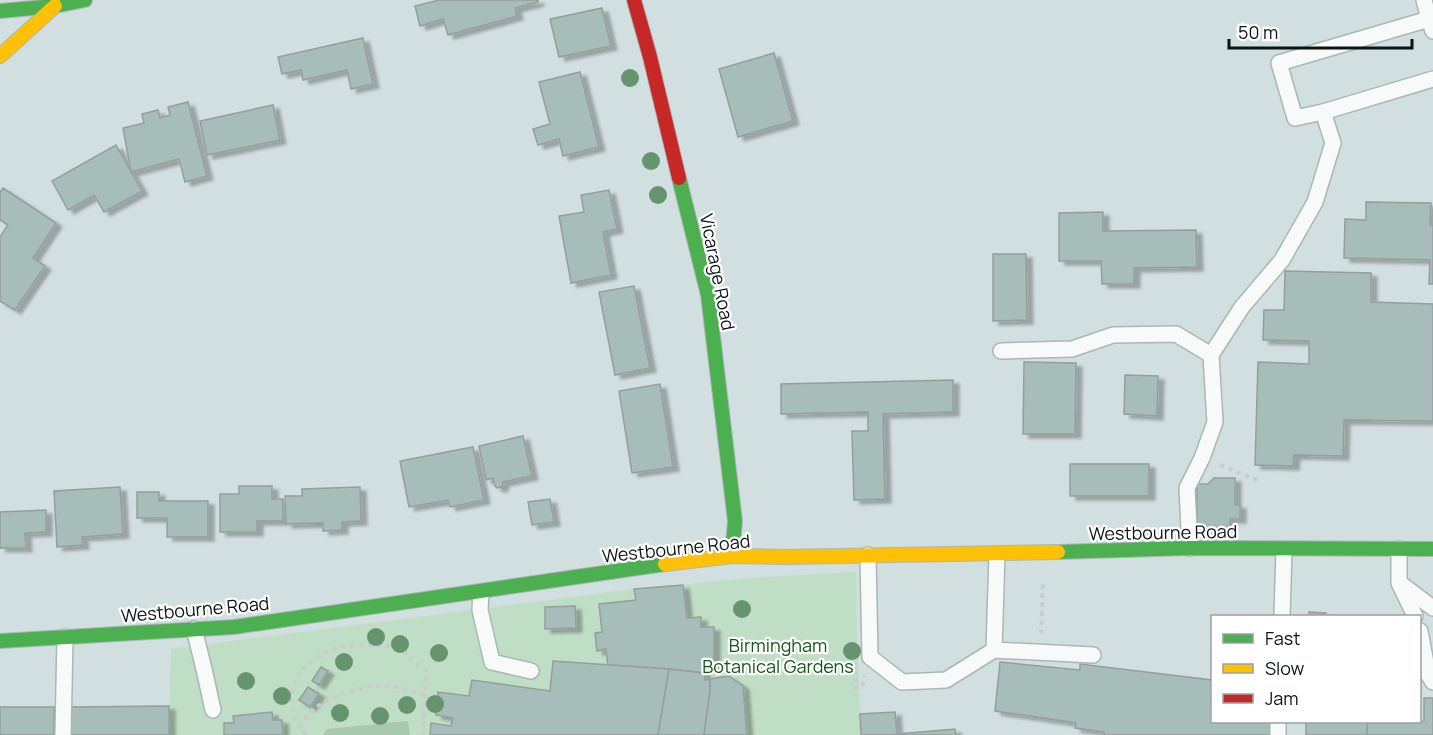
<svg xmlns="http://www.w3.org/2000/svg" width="1433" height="735" font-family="Manrope,sans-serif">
	<defs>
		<filter id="shadow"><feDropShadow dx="6" dy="4" stdDeviation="1.5" flood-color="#0004"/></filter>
	</defs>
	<rect width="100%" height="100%" fill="#d1dfe0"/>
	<polygon fill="#c0ddc6" points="856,572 857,640 861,735 169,735 171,649 634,589 751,578"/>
	<polygon fill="#a8c9ad" points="408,721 410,735 323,735 327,729"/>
	<g fill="#a7bdba" stroke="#949e9d" stroke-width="1.5" filter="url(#shadow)">
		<polygon points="439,0 538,0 538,2 515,8 517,16 448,35 443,19 420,26 415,6"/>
		<polygon points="602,8 611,46 559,57 550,19"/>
		<polygon points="363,38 373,84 351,89 347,70 303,80 301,70 282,74 278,57"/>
		<polygon points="774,53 793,121 738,137 719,69"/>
		<polygon points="580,72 599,147 563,156 559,139 538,145 533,129 550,124 539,82"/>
		<polygon points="188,102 207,176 185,182 179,159 131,172 123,128 144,123 142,114 158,110 160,118 170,115 168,107"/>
		<polygon points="273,105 280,140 207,155 200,121"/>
		<polygon points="116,145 142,191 104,212 94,195 68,210 52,181"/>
		<polygon points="3,188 56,223 33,258 45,266 15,310 0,301 0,237 8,225 0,220 0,192"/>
		<polygon points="609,190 617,229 603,232 611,275 571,283 559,216 584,212 581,195"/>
		<polygon points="1366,202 1431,203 1430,225 1433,225 1433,284 1429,284 1430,260 1344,258 1345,219 1366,220"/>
		<polygon points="1103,212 1103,231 1196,230 1197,267 1134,268 1134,284 1102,284 1101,261 1059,261 1059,213"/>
		<polygon points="993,254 1026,254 1027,320 993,321"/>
		<polygon points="1285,271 1371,273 1371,302 1433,304 1433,421 1344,420 1343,456 1294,455 1293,466 1255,465 1258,362 1309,364 1309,341 1263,340 1264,310 1284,310"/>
		<polygon points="634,286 650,368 615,375 599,292"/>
		<polygon points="1024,362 1076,363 1075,434 1023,434"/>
		<polygon points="1125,375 1158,376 1157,416 1124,414"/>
		<polygon points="953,380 953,412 883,414 885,499 854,500 852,431 868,431 868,412 781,414 781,384"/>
		<polygon points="660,384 673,467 632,473 619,391"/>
		<polygon points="523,436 532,476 503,482 502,487 497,488 495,486 493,478 486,480 479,446"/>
		<polygon points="473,447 484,500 450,507 448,500 409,507 400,461"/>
		<rect x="1070" y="464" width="79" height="32"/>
		<polygon points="1214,478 1235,478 1235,505 1240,505 1240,519 1230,519 1230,527 1197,528 1197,484 1208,484"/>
		<polygon points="239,486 272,486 272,499 283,499 283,521 257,521 257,532 220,532 220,494 239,494"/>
		<polygon points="120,487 123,534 82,537 83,545 57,547 54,491"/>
		<polygon points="360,487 361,521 342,522 342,530 323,531 323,523 286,524 285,496 302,496 302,489"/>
		<polygon points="137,492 159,492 159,501 208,501 208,537 167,537 167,518 137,518"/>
		<polygon points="550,499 554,522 532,525 528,502"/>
		<polygon points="46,510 46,532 25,533 26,548 0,548 0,512"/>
		<polygon points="683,585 687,618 701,617 701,627 714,627 714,666 704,666 704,673 669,669 608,666 606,649 597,651 595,633 602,632 599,604 636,600 634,589"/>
		<polygon points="575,606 576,628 545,629 545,607"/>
		<polygon points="1309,612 1326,613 1326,616 1309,616"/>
		<polygon points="553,661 669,669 658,735 430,735 431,723 451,726 453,718 436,715 438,692 469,696 472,680 550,691"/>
		<polygon points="1000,662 1080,670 1080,664 1212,680 1212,722 1272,722 1272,735 1104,735 1104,732 1075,728 1076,723 995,711"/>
		<polygon points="321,667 328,671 319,685 312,681"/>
		<polygon points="669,669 704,673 705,680 710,679 710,691 704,735 658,735"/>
		<polygon points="729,676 743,686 747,735 704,735 710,691 710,679"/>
		<polygon points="308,687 319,694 310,707 299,700"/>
		<polygon points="1424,698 1433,698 1433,735 1367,735 1367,722 1424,721"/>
		<polygon points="169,706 169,735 71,735 71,707"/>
		<rect x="0" y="707" width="54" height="28"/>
		<polygon points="272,712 273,720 282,720 283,735 224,735 224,723 234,723 233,716"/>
		<polygon points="895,712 897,734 955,729 956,735 861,735 860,714"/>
		<rect x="1306" y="722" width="61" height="13"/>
	</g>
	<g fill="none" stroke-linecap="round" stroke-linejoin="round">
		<g stroke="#abb6b7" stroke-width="18">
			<g id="lane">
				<polyline points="1424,0 1429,19"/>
				<polyline points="1433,31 1429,19 1279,63 1295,118 1323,112 1433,79"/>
				<polyline points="1001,351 1072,349 1113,335 1176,334 1211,355 1215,422 1202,458 1187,488 1190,548"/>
				<polyline points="1211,355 1242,307 1282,260 1315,202 1333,143 1323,112"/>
				<polyline points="1399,549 1399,583 1415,616"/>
				<polyline points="868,555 870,657 902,682 946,680 994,650 997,554"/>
				<polyline points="1401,584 1433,608"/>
				<polyline points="481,592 480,610 492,662 531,671"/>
				<polyline points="1282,616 1284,550"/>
				<polyline points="194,629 204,669 213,710"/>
				<polyline points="1420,631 1428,674 1433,682"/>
				<polyline points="994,650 1093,655"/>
				<polyline points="63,735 65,637"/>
				<polyline points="1278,735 1278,722"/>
			</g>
		</g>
		<g stroke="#abb6b7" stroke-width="16">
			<g id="fast">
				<polyline points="0,11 55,6 85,0"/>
				<polyline points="679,178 708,295 735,521 732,556"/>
				<polyline points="1058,552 1190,548 1433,549"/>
				<polyline points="0,641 234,627 665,564"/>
			</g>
		</g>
		<g stroke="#abb6b7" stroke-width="16">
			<g id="slow">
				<polyline points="0,56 55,6"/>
				<polyline points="665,564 732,556 785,557 1058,552"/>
			</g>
		</g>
		<g stroke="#abb6b7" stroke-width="16">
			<polyline id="jam" points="634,0 650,57 679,178"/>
		</g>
		<g stroke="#c8cccc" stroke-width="4" stroke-dasharray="4.5 4.5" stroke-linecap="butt">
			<polyline points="1220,465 1260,481"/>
			<polyline points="1041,634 1043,581"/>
			<polyline points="855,669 855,688 862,687 865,676"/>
			<polyline points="300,727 314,708 341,694 371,686 397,687 425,695"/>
			<path d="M306 735C303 730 298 725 296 720 280 681 309 656 343 646 350 644 359 645 366 645 379 645 395 645 406 653 409 655 410 658 412 660 417 665 422 665 426 671L423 735"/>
		</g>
		<use href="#lane" stroke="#f8fafa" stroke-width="15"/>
		<use href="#fast" stroke="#4caf50" stroke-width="14"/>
		<use href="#slow" stroke="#ffc107" stroke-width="14"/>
		<use href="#jam" stroke="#c62828" stroke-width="14"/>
	</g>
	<g fill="#66946f">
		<circle cx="630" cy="78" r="9"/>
		<circle cx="651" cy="161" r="9"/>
		<circle cx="658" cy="195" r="9"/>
		<circle cx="742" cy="609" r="9"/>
		<circle cx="376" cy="637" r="9"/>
		<circle cx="400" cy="644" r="9"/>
		<circle cx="852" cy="651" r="9"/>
		<circle cx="439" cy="653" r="9"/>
		<circle cx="344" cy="662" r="9"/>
		<circle cx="246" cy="681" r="9"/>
		<circle cx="282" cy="696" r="9"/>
		<circle cx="435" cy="704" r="9"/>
		<circle cx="407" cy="705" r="9"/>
		<circle cx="340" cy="713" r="9"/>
		<circle cx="380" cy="716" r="9"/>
	</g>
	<g text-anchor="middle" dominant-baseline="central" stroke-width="4.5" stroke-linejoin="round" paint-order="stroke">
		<g font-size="18" fill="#0b1314" stroke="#fff">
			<text transform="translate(718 272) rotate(79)">Vicarage Road</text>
			<text transform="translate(1163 532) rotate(-1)">Westbourne Road</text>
			<text transform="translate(676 548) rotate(-6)">Westbourne Road</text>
			<text transform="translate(195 609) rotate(-5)">Westbourne Road</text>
		</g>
		<g font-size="18" fill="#0f5712" stroke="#fff">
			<text x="778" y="645">Birmingham<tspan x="778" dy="21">Botanical Gardens</tspan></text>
		</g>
	</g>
	<rect x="1211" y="615" width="210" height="108" fill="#ffffff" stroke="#9da1a1" stroke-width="1.5"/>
	<rect x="1223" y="634" width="30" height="9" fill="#4caf50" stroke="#9da1a1" stroke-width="1.5"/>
	<text x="1265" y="645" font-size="18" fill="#0b1314">Fast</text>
	<rect x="1223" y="664" width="30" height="9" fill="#ffc107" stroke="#9da1a1" stroke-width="1.5"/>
	<text x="1265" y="675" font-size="18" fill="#0b1314">Slow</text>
	<rect x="1223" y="694" width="30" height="9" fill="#c62828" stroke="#9da1a1" stroke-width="1.5"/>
	<text x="1265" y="705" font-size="18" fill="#0b1314">Jam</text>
	<path d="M1229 39v9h183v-9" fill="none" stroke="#0b1314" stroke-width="3"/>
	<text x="1238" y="39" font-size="18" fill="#0b1314" stroke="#ffffff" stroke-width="4.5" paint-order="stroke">50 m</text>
</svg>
